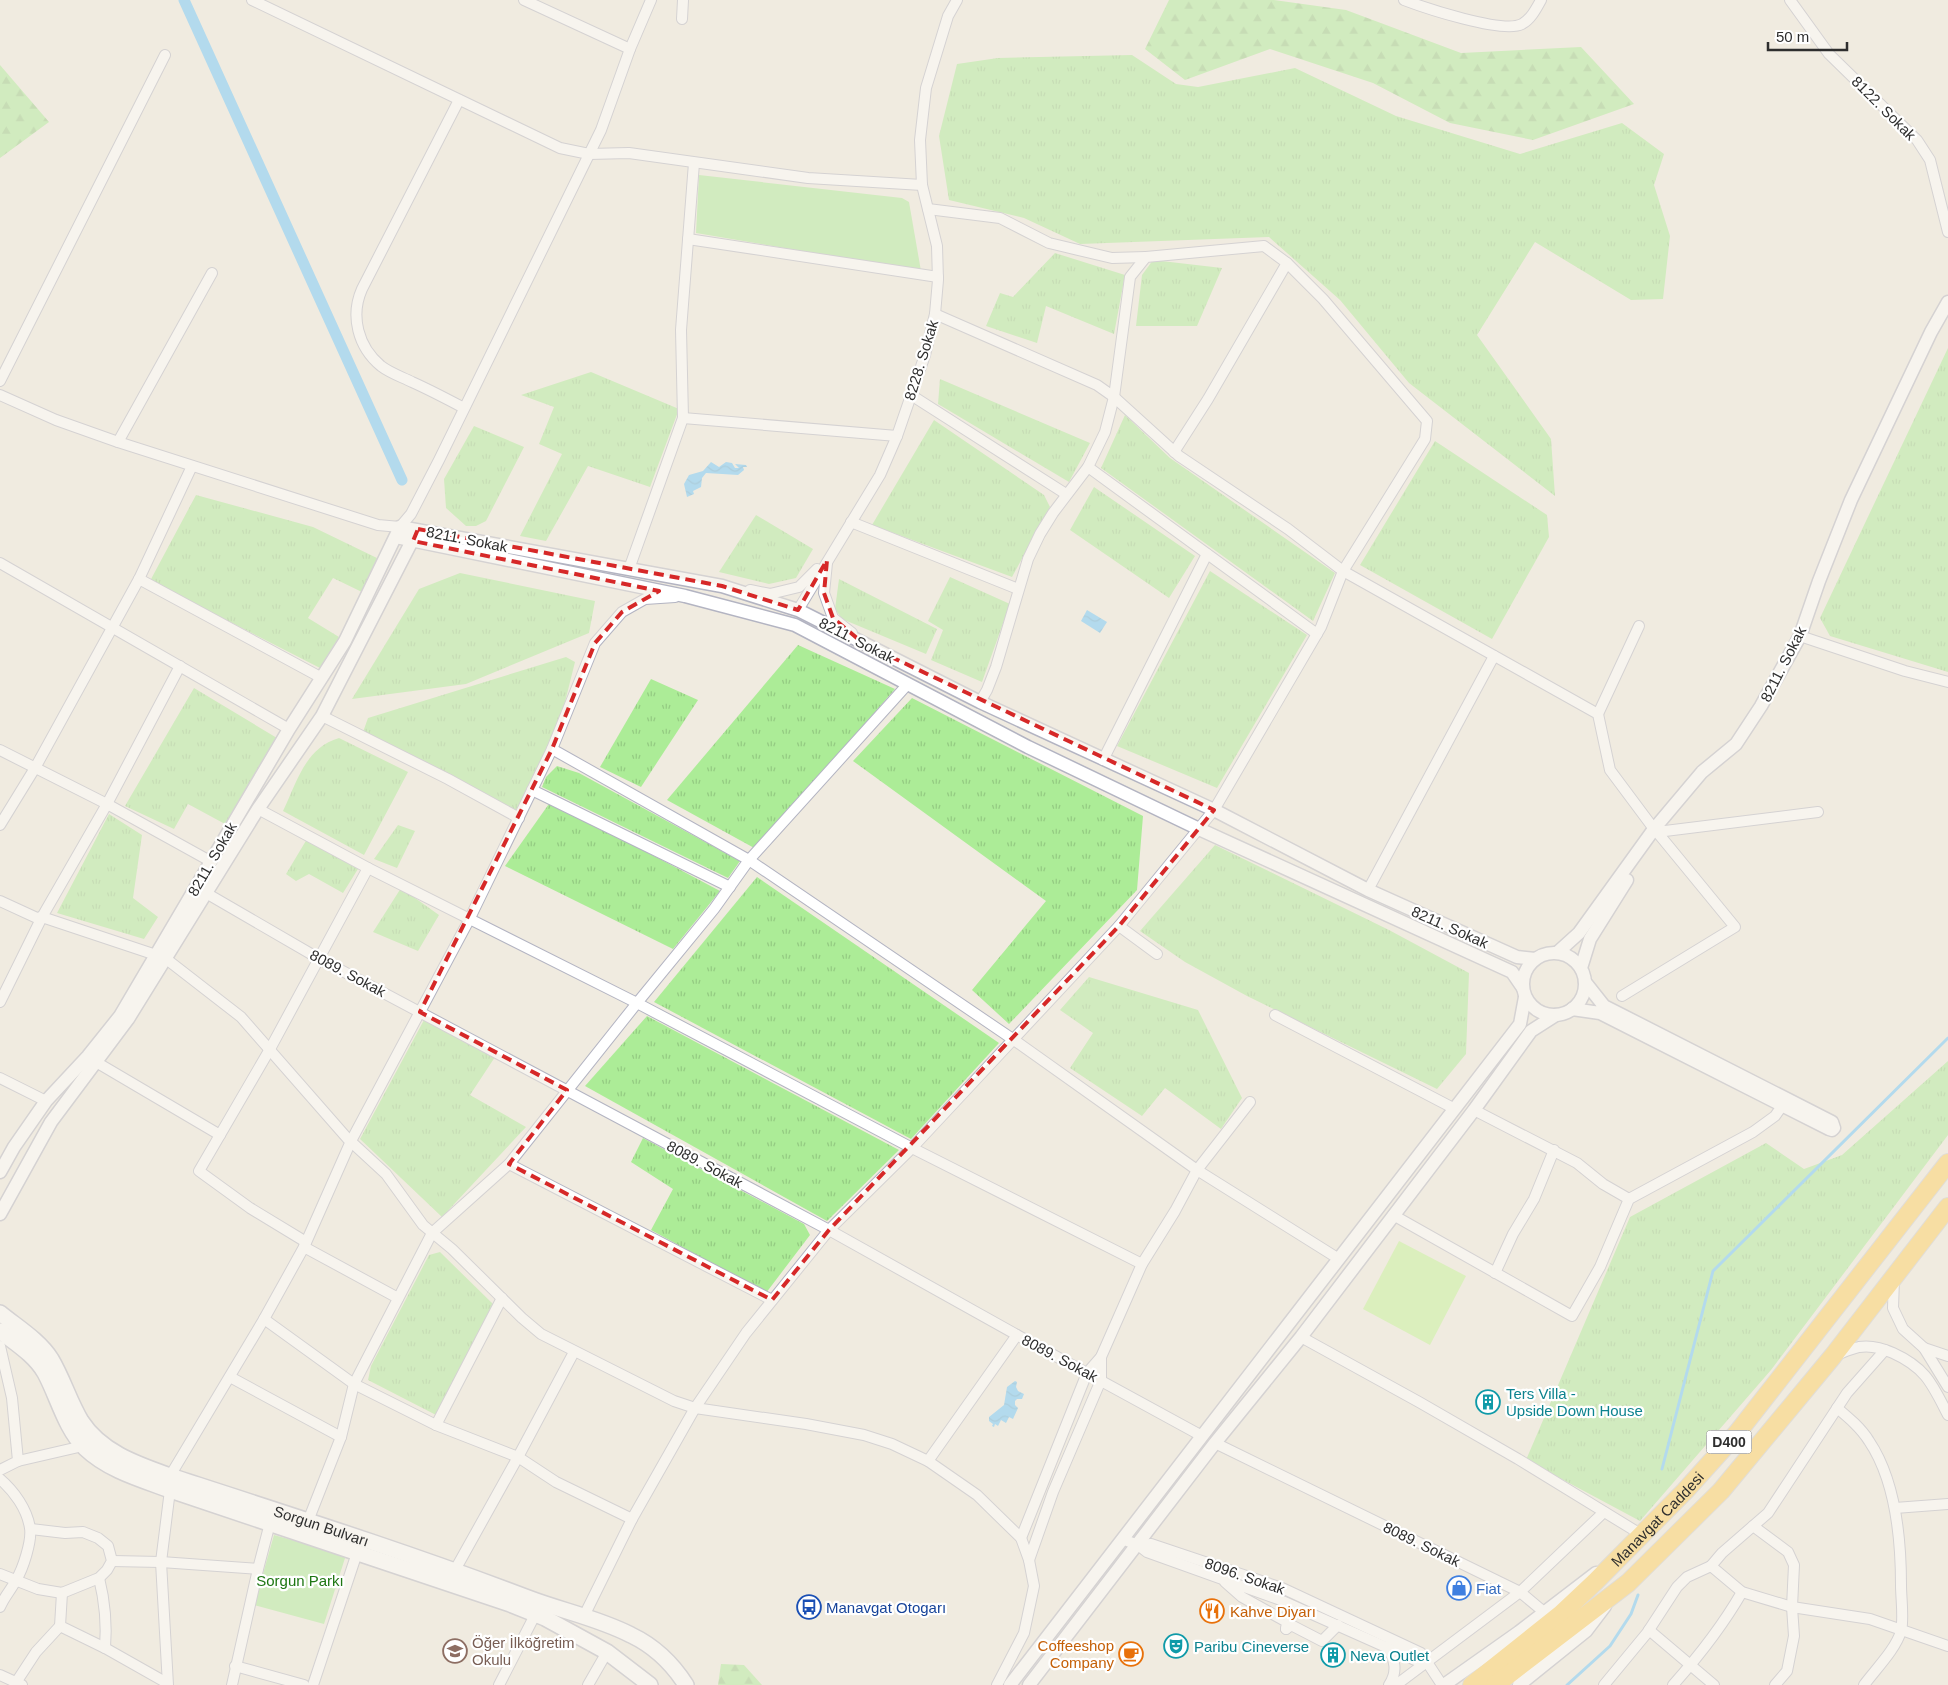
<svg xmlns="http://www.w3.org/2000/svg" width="1948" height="1685" font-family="Arial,sans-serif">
	<defs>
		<pattern id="grass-tufts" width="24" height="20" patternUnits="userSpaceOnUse" patternTransform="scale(1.25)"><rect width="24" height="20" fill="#acec97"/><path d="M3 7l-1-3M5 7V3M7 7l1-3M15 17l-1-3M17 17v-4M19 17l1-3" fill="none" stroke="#94cb82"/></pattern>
		<pattern id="forest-firs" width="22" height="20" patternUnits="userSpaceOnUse" patternTransform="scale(1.25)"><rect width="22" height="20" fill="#acec97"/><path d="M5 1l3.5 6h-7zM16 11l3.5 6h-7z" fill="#94cb82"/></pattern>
		<pattern id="water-waves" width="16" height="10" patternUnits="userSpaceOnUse" patternTransform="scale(1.25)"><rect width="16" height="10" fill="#69c6fc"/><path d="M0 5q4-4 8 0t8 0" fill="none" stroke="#5baad8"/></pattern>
	</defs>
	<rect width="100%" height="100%" fill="#f0ebe0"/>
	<g fill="url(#grass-tufts)">
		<polygon points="1132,55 1176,84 1198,87 1295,68 1396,116 1520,154 1622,123 1664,154 1654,185 1670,236 1663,299 1631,300 1535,242 1477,335 1551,439 1555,496 1409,383 1340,300 1269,237 1080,244 1024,218 949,200 939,136 957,64 998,58"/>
		<polygon points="1055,253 1125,275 1114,334 1046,306 1037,343 986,326 1000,293 1013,297"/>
		<polygon points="1153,260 1222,268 1197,326 1136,326 1142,275"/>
		<polygon points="1948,348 1948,672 1830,636 1820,618"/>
		<polygon points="591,372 679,409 650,487 588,466 546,541 520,536 562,454 539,444 554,407 521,395"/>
		<polygon points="940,379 1090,443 1069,482 938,404"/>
		<polygon points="1125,415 1170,458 1335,573 1313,621 1101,468"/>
		<polygon points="934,420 1044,495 1050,507 1012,577 872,525"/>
		<polygon points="474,426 524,447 486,521 476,526 466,526 446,508 444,479"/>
		<polygon points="1435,441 1547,515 1549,537 1492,639 1360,565"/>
		<polygon points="1094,487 1195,556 1169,598 1070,530"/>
		<polygon points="196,495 313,527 377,558 364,593 333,578 308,618 339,637 320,668 150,581"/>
		<polygon points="756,515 813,549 796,578 769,584 719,572"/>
		<polygon points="1210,571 1307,635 1217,788 1117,746"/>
		<polygon points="460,573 595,601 589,633 466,684 352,699 419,589"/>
		<polygon points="950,577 1010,604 982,682 931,660 943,630 928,621"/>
		<polygon points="839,579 937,629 926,654 842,619 835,609"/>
		<polygon points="798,645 895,689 756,849 667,800"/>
		<polygon points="566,657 575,662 560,722 521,814 363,732 368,718"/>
		<polygon points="651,679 698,700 641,787 600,767"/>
		<polygon points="194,688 277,738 225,824 188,804 174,829 125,806"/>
		<polygon points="912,698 1143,816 1137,890 1009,1024 972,990 1046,901 853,761"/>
		<path d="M339 738 408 772 364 855 283 811C297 782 305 748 339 738Z"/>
		<polygon points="557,766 579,773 740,861 728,878 542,787 546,777"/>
		<polygon points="551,801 720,891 673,949 505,866"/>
		<polygon points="109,814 142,835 133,898 158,917 144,939 57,913"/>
		<polygon points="398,825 415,831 397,868 374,859"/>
		<polygon points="307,839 358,869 343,893 309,874 296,881 286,874"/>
		<polygon points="1215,845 1389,930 1469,973 1466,1054 1437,1089 1247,996 1185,962 1140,931"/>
		<polygon points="757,877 999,1043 911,1139 654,1002"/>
		<polygon points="401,888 439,915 418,951 373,932"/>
		<polygon points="1089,977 1198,1010 1242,1098 1221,1129 1165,1088 1142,1116 1070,1068 1093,1033 1060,1010"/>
		<polygon points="647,1016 899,1150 827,1221 585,1086"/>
		<polygon points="424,1020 495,1057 470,1095 526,1127 442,1217 360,1139"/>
		<polygon points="1948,1061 1948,1135 1771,1370 1640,1521 1526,1460 1630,1217 1766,1143 1804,1169 1842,1155"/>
		<polygon points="643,1138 804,1224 810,1235 766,1293 651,1230 673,1189 631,1162"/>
		<polygon points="440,1252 493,1304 436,1415 368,1380 371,1366 429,1255"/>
	</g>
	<g fill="url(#forest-firs)">
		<polygon points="1169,0 1274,0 1346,10 1461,53 1581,47 1634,104 1533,140 1450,123 1373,83 1270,49 1185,80 1145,49"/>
		<polygon points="0,65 49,122 0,158"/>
		<polygon points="721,1664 744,1665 762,1685 718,1685"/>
	</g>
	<g fill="#acec97">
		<polygon points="699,175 902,198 909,202 921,271 696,233"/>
		<polygon points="274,1535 346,1555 324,1624 254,1605"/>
	</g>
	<polygon fill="#c1f492" points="1399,1241 1466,1276 1430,1345 1363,1309"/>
	<g fill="url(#water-waves)">
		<polygon points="711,462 719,467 726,462 732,463 735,468 739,468 735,464 746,465 747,467 743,467 744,470 738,475 706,473 702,478 701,487 693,491 694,494 687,497 684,484 689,475 703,471"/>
		<polygon points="1087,610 1107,622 1100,633 1081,621"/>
		<polygon points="1015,1381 1017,1382 1016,1387 1018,1391 1024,1394 1022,1399 1017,1399 1015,1401 1015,1405 1018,1408 1013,1419 1009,1417 1006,1423 1001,1420 998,1426 995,1424 994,1427 992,1426 993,1424 989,1421 989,1417 1004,1405 1007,1387"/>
	</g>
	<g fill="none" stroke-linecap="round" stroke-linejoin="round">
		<g stroke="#69c6fc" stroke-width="3">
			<polyline points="1662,1469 1713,1271 1948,1038"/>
			<polyline points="1567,1685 1610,1646 1631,1614 1638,1595"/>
		</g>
		<polyline stroke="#69c6fc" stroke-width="11" points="184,0 402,480"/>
		<g stroke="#b3b4c2" stroke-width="12">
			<g id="minor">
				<polyline points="252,0 560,148 589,154 629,153 808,178 922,185"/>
				<polyline points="524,0 630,49"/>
				<path d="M1404 0C1425 8 1503 34 1522 24 1531 19 1536 9 1541 0"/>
				<polyline points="1790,0 1829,54 1917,140 1930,160 1948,232"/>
				<polyline points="682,19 683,0"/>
				<path d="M459 100 362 289C350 316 358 347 381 366 390 373 402 377 412 382 430 390 447 399 464 408"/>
				<polyline points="928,209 1000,218 1049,243 1112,258 1146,257"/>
				<polyline points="688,239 938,277"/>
				<polyline points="935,314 1097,385 1114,397 1179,456 1288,529 1343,571 1598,714 1610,770 1654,829"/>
				<polyline points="0,381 165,55"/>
				<polyline points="0,395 56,420 118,442 378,525 400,527 411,514 439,460 601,130 630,49 651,0"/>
				<polyline points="911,395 1066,494"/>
				<polyline points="683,418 897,436"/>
				<polyline points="118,442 212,273"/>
				<polyline points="1088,467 1317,634"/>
				<polyline points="851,522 1018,589"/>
				<polyline points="0,563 289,729"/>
				<polyline points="827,563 824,593 833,618 852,633"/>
				<polyline points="629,569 683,418 681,330 694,163"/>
				<polyline points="139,579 322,678"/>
				<polyline points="750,590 770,594 799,587 817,569"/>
				<polyline points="798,610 880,475 897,436 925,355 935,314 938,280 937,246 922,185 920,140 926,88 948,16 957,0"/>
				<polyline points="1800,636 1905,671 1948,682"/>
				<polyline points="980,702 987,690 996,667 1028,559 1040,534 1053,513 1088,467 1105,432 1114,397 1130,277 1146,257 1264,246 1287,263"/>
				<polyline points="1598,714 1639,626"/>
				<polyline points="322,716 448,779 519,818"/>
				<polyline points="552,749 749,860 1014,1040 1197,1170 1339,1259"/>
				<polyline points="0,750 107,804 210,861"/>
				<polyline points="1103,760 1207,554"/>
				<polyline points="532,790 730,887"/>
				<polyline points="258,809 368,868 637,1003 912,1148 1142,1264"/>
				<polyline points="0,825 35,768 139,579 192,466"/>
				<polyline points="1657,832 1818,812"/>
				<polyline points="1368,890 1494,656"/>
				<polyline points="206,893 318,958 829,1230 1017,1335 1202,1436"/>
				<polyline points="0,901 37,918 42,917 165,958 241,1017 347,1138 386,1174 423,1225 452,1249 522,1318 541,1334 674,1401 695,1408 806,1424 864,1435 892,1444 928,1461 977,1495 1021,1538 1029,1560 1034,1586 1024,1633 997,1685"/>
				<polyline points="1119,926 1157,954"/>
				<polyline points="1622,996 1735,927 1657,832"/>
				<polyline points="0,1002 42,917 107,804 180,666"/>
				<polyline points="1275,1015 1455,1109"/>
				<polyline points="96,1062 220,1135"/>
				<polyline points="0,1078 46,1101"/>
				<polyline points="1474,1110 1577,1163 1603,1184 1629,1199"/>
				<polyline points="509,1164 772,1300"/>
				<polyline points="1393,1215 1572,1316 1600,1267 1629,1199 1753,1132 1775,1116 1782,1106"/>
				<polyline points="306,1242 250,1208 199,1171 270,1049 368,868"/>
				<polyline points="304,1247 398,1298"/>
				<polyline points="1495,1273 1513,1234 1534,1199 1554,1150"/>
				<polyline points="1894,1279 1893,1308 1903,1329 1924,1348 1948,1387"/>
				<polyline points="264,1319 354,1384 436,1425 518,1457 556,1482 632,1519"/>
				<polyline points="1301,1337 1419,1402 1518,1459 1642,1535"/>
				<polyline points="0,1346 12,1398 18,1461 0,1470"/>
				<polyline points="1924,1348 1948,1356"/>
				<path d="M1836 1355C1844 1352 1851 1349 1859 1347 1871 1345 1882 1348 1893 1353 1926 1368 1932 1384 1948 1415"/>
				<polyline points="230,1377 341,1437"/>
				<path d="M1837 1408C1849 1418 1861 1428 1869 1441 1896 1481 1901 1539 1901 1585 1901 1599 1904 1618 1901 1631 1896 1649 1875 1670 1864 1685"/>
				<polyline points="436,1425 502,1298"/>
				<polyline points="1215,1443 1520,1592 1544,1612"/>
				<polyline points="18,1461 83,1446"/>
				<polyline points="928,1461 1017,1335"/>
				<polyline points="170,1476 264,1319 304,1247 351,1141 469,920 552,749 595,643 622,612 645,599 675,597"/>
				<path d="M0 1479C14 1491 27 1509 30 1528 32 1541 23 1569 16 1580 11 1590 4 1597 0 1607"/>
				<polyline points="1895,1508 1948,1504"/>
				<polyline points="308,1521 341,1437 354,1384 432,1233 509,1164 637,1003 714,909 749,860 907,685"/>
				<polyline points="1753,1526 1788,1552 1794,1565 1792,1607 1794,1636 1787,1671 1775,1685"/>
				<polyline points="1021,1538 1087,1373 1101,1357 1142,1264 1175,1211 1197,1170 1250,1102"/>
				<polyline points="1122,1539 1138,1545 1147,1552 1278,1599 1415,1660 1426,1661"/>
				<polyline points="1138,1545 1151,1544 1282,1588 1421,1653 1442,1685"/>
				<polyline points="1029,1560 1053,1492 1101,1380 1101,1357"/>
				<polyline points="112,1561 161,1562 258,1569"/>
				<polyline points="1711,1566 1722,1553 1768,1513 1847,1393 1885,1350"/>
				<polyline points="455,1570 518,1457 574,1352"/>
				<polyline points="0,1574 38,1589 62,1593 99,1578 107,1570 112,1561 108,1546 98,1538 83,1532 65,1533 31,1529"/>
				<path d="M99 1578C105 1602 107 1623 105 1648"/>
				<polyline points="1225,1582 1242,1597 1287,1622 1286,1629"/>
				<polyline points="62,1593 60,1626 105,1648 167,1683"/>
				<polyline points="584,1616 632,1519 695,1408 746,1333 829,1230 912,1148 1119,926 1214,810 1321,627 1343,571 1425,439 1427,421 1323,299 1287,263 1208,399 1174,452"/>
				<polyline points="1286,1629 1291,1625 1322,1641 1338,1625"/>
				<polyline points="1649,1630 1714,1685"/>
				<path d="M1387 1647C1395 1660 1398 1671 1389 1685"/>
				<polyline points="235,1666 304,1685"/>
				<polyline points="0,1675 22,1685"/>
				<polyline points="17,1681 36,1652 60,1626"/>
				<polyline points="168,1685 161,1562 170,1490"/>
				<polyline points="232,1685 258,1569 270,1523"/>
				<polyline points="313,1685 357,1553"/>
				<polyline points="499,1685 535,1615"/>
				<polyline points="588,1685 607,1652"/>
				<polyline points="1396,1685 1520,1592 1604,1512"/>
				<polyline points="1604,1685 1647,1633 1677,1587 1687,1577 1711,1566 1742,1592 1792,1607 1870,1619 1948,1646"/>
				<path d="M1673 1685C1698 1657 1723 1625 1742 1592"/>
			</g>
		</g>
		<g stroke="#b3b4c2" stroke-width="15">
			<g id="tertiary">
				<polyline points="396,537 685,596 795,625 1028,747 1199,829 1512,972 1523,988"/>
				<polyline points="1558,952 1579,933 1654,829 1702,772 1736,744 1761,706 1800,636 1819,581 1851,500 1931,332 1948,302"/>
				<circle cx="1554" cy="984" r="31"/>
				<polyline points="1581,968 1590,939 1627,880"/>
				<polyline points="1572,1009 1600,1013 1829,1129 1832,1130 1834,1128 1832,1122 1604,1006 1585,982"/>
				<polyline points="0,1172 14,1147 46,1101 88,1056 120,1016 289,729 345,641 400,527 722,586 798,610 980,702 1214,810 1368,890 1517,957 1535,959"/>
				<polyline points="0,1214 51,1122 128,1019 258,809 322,716 415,535"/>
				<polyline points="1010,1685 1520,1024 1525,997"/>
				<polyline points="1029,1685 1215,1443 1301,1337 1474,1110 1531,1031 1556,1015"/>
				<polyline points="1444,1685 1519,1632 1596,1573"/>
				<polyline points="1519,1685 1586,1631 1605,1606"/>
			</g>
		</g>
		<g stroke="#b3b4c2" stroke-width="18">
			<g id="secondary">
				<path id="s1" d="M0 1313C17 1327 39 1340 51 1359 63 1379 69 1401 81 1421 101 1452 136 1464 170 1476 290 1515 410 1553 528 1598 562 1611 598 1618 631 1635 654 1646 672 1663 686 1685"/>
				<path d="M0 1331C15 1343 35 1355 45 1373 58 1397 65 1428 85 1448 108 1470 140 1479 170 1490L510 1604 545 1618 607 1652 650 1685"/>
			</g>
		</g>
		<g stroke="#cdcdcd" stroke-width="20">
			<g id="trunk">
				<path id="s2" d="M1472 1685 1561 1614 1595 1582 1685 1491 1738 1432 1948 1163"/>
				<polyline points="1495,1685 1628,1583 1721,1491 1833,1356 1948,1207"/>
			</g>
		</g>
		<use href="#minor" stroke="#fff" stroke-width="10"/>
		<use href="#tertiary" stroke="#fff" stroke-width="12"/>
		<use href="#secondary" stroke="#fff" stroke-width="15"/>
		<use href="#trunk" stroke="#ffce59" stroke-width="18"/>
	</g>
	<path d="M0 0H1948V1685H0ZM418 529 722 586 798 610 827 560 824 593 833 618 864 644 1214 810 1119 926 829 1230 772 1300 509 1164 567 1090 420 1012 552 749 595 643 622 612 659 591 413 541Z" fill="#f0ebe0" fill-opacity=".55" fill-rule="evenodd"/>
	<path fill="none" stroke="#d62828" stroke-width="4" stroke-dasharray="10 6" stroke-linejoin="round" d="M418 529 722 586 798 610 827 560 824 593 833 618 864 644 1214 810 1119 926 829 1230 772 1300 509 1164 567 1090 420 1012 552 749 595 643 622 612 659 591 413 541Z"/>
	<defs>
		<g id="building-ring" transform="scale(1.25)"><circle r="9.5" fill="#fff" stroke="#0f9aa8" stroke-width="1.5"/><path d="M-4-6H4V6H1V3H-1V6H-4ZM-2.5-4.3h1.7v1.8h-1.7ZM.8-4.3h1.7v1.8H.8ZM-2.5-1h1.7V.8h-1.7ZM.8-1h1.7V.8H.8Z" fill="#0f9aa8"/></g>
		<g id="shop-ring" transform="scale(1.25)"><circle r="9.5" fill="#fff" stroke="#3f7fe0" stroke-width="1.5"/><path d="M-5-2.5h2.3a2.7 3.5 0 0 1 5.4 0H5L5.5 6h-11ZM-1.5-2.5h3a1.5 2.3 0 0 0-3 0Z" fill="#3f7fe0"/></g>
		<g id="bus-ring" transform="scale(1.25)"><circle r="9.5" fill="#fff" stroke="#1a4fb4" stroke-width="1.5"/><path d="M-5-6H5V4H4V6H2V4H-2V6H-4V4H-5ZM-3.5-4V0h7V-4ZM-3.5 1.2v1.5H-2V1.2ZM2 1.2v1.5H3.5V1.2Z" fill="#1a4fb4"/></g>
		<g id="restaurant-ring" transform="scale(1.25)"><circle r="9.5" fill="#fff" stroke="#e8710a" stroke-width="1.5"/><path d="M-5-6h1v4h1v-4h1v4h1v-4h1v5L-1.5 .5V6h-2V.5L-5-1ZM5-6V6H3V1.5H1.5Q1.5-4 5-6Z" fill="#e8710a"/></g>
		<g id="theatre-ring" transform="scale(1.25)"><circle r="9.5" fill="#fff" stroke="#0f9aa8" stroke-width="1.5"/><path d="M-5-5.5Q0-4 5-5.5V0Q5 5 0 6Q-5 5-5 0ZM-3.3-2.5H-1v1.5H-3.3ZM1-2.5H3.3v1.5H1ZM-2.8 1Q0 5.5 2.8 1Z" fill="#0f9aa8"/></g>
		<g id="school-ring" transform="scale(1.25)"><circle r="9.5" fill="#fff" stroke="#8d6e63" stroke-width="1.5"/><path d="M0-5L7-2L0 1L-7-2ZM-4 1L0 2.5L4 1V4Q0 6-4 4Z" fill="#8d6e63"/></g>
		<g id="cafe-ring" transform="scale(1.25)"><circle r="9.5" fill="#fff" stroke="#e8710a" stroke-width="1.5"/><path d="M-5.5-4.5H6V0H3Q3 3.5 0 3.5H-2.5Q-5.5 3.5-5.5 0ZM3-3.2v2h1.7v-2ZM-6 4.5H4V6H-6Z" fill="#e8710a"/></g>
	</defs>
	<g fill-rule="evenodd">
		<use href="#building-ring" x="1488" y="1402"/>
		<use href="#shop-ring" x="1459" y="1588"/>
		<use href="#bus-ring" x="809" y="1607"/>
		<use href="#restaurant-ring" x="1212" y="1611"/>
		<use href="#theatre-ring" x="1176" y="1646"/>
		<use href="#school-ring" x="455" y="1651"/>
		<use href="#cafe-ring" x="1131" y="1654"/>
		<use href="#building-ring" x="1333" y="1655"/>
	</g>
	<g text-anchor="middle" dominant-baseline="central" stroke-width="4.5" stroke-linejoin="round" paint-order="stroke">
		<rect fill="#fff" stroke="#6d6d6d" stroke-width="1" x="1706.5" y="1430.5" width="45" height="23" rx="4"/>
		<g font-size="14" font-weight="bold" fill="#2e2e2e">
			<text x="1729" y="1442">D400</text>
		</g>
		<g font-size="15" fill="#2e2e2e" stroke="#fff">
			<text transform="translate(1884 108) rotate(45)">8122. Sokak</text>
			<text transform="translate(921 360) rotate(-73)">8228. Sokak</text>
			<text transform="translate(467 539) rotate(11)">8211. Sokak</text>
			<text transform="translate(857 640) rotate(27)">8211. Sokak</text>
			<text transform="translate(1783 664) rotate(-63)">8211. Sokak</text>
			<text transform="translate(212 859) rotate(-60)">8211. Sokak</text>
			<text transform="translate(1450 927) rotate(24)">8211. Sokak</text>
			<text transform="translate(348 973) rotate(28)">8089. Sokak</text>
			<text transform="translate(705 1164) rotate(28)">8089. Sokak</text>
			<text transform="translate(1060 1358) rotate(28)">8089. Sokak</text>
			<text stroke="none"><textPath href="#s2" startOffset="249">Manavgat Caddesi</textPath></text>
			<text stroke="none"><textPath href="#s1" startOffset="404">Sorgun Bulvarı</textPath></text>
			<text transform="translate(1422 1544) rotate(26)">8089. Sokak</text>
			<text transform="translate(1245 1576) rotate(19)">8096. Sokak</text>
		</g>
		<g font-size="15" fill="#0d838f" stroke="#fff" text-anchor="start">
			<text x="1506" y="1393">Ters Villa -<tspan x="1506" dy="17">Upside Down House</tspan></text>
			<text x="1194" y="1646">Paribu Cineverse</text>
			<text x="1350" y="1655">Neva Outlet</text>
		</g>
		<g font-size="15" fill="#1e7613" stroke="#fff">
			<text x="300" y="1580">Sorgun Parkı</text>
		</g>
		<g font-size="15" fill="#366cbe" stroke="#fff" text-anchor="start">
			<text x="1476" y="1588">Fiat</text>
		</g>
		<g font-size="15" fill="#164399" stroke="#fff" text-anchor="start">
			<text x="826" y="1607">Manavgat Otogarı</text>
		</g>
		<g font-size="15" fill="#c56008" stroke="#fff" text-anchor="start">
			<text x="1230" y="1611">Kahve Diyarı</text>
			<text x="1114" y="1645" text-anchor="end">Coffeeshop<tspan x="1114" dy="17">Company</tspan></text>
		</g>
		<g font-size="15" fill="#785e54" stroke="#fff" text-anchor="start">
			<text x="472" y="1642">Öğer İlköğretim<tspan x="472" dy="17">Okulu</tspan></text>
		</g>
	</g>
	<path d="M1768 42v8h79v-8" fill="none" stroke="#2e2e2e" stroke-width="2.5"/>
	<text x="1776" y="42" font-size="15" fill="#2e2e2e" stroke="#ffffff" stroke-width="4" paint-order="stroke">50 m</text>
</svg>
